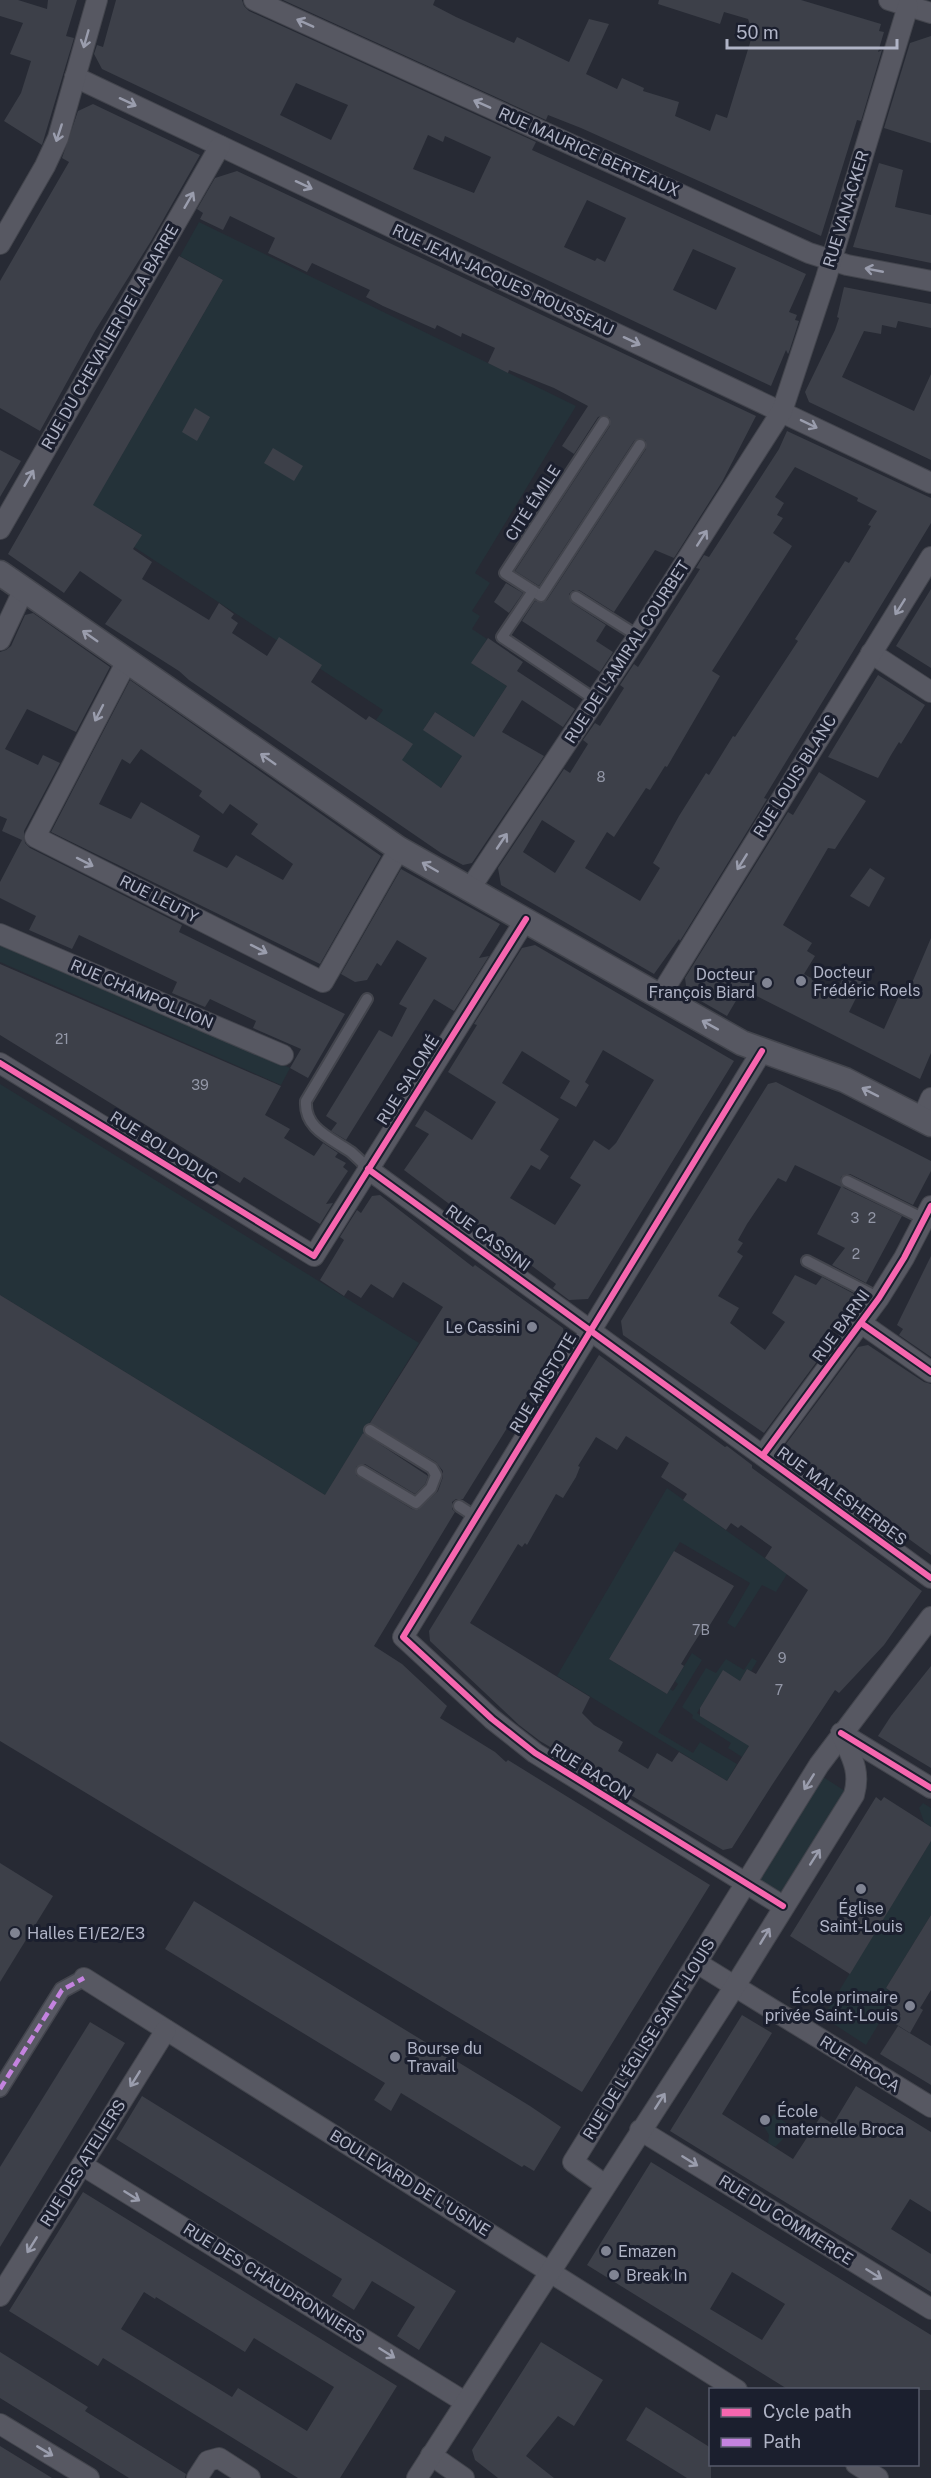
<svg xmlns="http://www.w3.org/2000/svg" width="931" height="2478" font-family="'Public Sans',sans-serif">
	<rect width="100%" height="100%" fill="#272a34"/>
	<g fill="#243239">
		<polygon points="199,222 576,406 475,573 490,583 472,611 480,616 472,629 487,639 472,663 507,686 474,737 435,712 425,727 437,739 463,754 428,807 428,778 416,770 409,778 396,769 398,735 376,720 383,710 134,547 141,534 113,517 88,513 223,280 180,256"/>
		<polygon points="0,941 290,1068 281,1085 0,962"/>
		<polygon points="0,1084 419,1343 333,1482 351,1511 0,1295"/>
		<polygon points="667,1488 787,1574 776,1592 762,1585 735,1628 727,1623 750,1583 680,1542 609,1659 667,1694 670,1689 673,1691 678,1684 675,1681 692,1653 702,1660 658,1732 693,1753 700,1742 737,1764 727,1781 557,1676"/>
		<polygon points="752,1658 757,1661 751,1671 747,1669 740,1681 723,1671 697,1713 724,1731 764,1721 742,1757 728,1748 731,1743 692,1718 693,1715 682,1707 706,1668 716,1673 726,1659 744,1670"/>
		<polygon points="820,1775 845,1791 779,1895 754,1879"/>
		<polygon points="923,1803 931,1808 931,1827 924,1822 919,1808"/>
		<polygon points="931,1841 931,1915 886,1988 896,1995 866,2045 823,2017"/>
		<polygon points="774,2114 790,2126 783,2139 775,2147 768,2143 769,2135 763,2125"/>
	</g>
	<g fill="#3d4049" fill-rule="evenodd">
		<polygon points="0,0 18,0 47,9 48,0 77,0 66,36 74,38 42,145 4,121 21,93 31,61 10,54 23,23 0,16"/>
		<path d="M116 0H242L244 6 249 11 536 142 532 150 806 274 789 312 797 315 795 320 799 321 789 352 788 354 786 350 771 386 102 69 94 54 97 45 103 47ZM296 83 348 105 331 140 280 115ZM428 135 443 142 445 136 491 157 474 193 413 169ZM587 200 626 218 605 262 597 258 595 261 564 247ZM693 249 736 268 716 310 673 290Z"/>
		<polygon points="283,0 435,0 433,5 456,17 514,43 517,37 569,62 589,19 609,24 586,74 617,89 622,78 644,88 643,91 679,102 675,116 710,131 716,114 727,118 753,33 748,19 724,12 720,24 658,4 659,0 801,0 881,24 879,31 884,32 878,52 882,50 861,121 857,120 821,236 581,128 548,115 546,120"/>
		<polygon points="931,36 931,143 884,128 910,43"/>
		<polygon points="93,104 200,155 151,241 95,331 40,431 0,408 0,281 69,162 62,158 78,111"/>
		<polygon points="879,163 903,170 895,207 931,215 931,263 853,247"/>
		<polygon points="237,171 756,416 722,482 674,558 655,550 614,612 579,590 573,590 569,594 572,603 606,625 596,641 613,652 600,672 522,621 535,601 541,603 547,600 646,449 646,441 640,438 634,441 539,586 515,571 610,426 610,418 605,415 598,417 574,454 562,446 588,406 554,388 509,370 508,373 488,363 495,348 462,333 461,337 437,325 435,329 383,306 366,297 370,290 312,263 307,272 268,253 275,238 230,216 223,230 200,219 203,213 197,209 215,178"/>
		<polygon points="179,256 223,280 93,505 142,535 133,549 152,562 142,579 209,620 219,603 234,614 231,618 238,623 232,633 267,656 279,637 322,665 311,682 366,720 369,716 413,744 402,760 441,788 462,756 423,730 435,712 474,737 507,686 471,663 488,638 523,662 517,671 575,709 563,727 522,700 502,732 544,756 472,863 463,865 441,853 189,680 179,671 105,624 122,600 80,571 64,593 8,554"/>
		<polygon points="844,287 931,304 931,328 898,321 896,328 882,325 881,334 864,331 842,377 914,411 931,374 931,460 809,402 805,392 835,330 839,318 837,317"/>
		<polygon points="195,408 210,417 197,441 182,432"/>
		<path d="M787 431 931 498V523L764 798 767 799 680 941 679 939 654 974 501 885 498 868 564 769 570 773 588 744 583 740 595 723 600 726 624 688 620 685 634 664 638 667 700 569 696 568 704 555 709 557 779 449ZM795 467 858 498 857 501 877 511 868 525 871 526 849 563 845 561 795 639 798 641 735 737 733 736 709 775 706 773 679 816 653 863 660 868 640 901 585 868 607 832 614 837 646 788 650 790 665 766 667 767 720 676 712 671 792 546 773 533 783 518 777 515 784 503 775 497ZM542 820 575 841 555 873 523 852Z"/>
		<polygon points="273,448 303,466 294,481 264,463"/>
		<polygon points="0,450 21,461 0,497"/>
		<polygon points="506,583 523,593 509,613 494,602"/>
		<polygon points="931,589 931,668 896,646"/>
		<polygon points="33,613 110,667 76,732 27,709 5,749 38,765 43,755 60,763 24,831 25,843 30,848 182,925 179,932 345,1014 308,1078 290,1068 301,1049 253,1028 256,1021 210,999 205,1007 172,993 177,982 79,935 72,949 29,930 36,916 0,898 0,882 22,840 2,831 7,819 0,816 0,652 6,650 11,646 25,615"/>
		<polygon points="878,675 925,705 901,744 899,742 891,755 878,778 828,757"/>
		<path d="M130 680 381 856 320 964 51 832ZM141 749 202 791 199 796 223 814 230 804 258 824 251 834 293 864 283 880 236 855 227 868 193 851 200 836 141 802 131 819 99 804 122 759 130 764Z"/>
		<polygon points="819,772 866,801 835,849 828,848 783,925 812,943 807,951 815,956 804,974 836,992 847,970 865,980 849,1012 884,1029 903,987 909,990 931,938 931,1053 920,1079 743,989 727,1016 687,993 685,978 788,812 793,815"/>
		<polygon points="870,868 885,878 869,907 850,896"/>
		<polygon points="401,869 500,924 479,958 489,956 454,1011 434,999 346,1140 331,1131 337,1123 326,1116 379,1030 392,1037 407,1008 399,1004 427,958 397,940 381,966 377,963 367,980 355,982 341,974"/>
		<path d="M535 945 734 1061 588 1299 569 1300 553 1288 556 1284 404 1170 429 1134 415 1126 425 1110 472 1140 496 1102 448 1072 477 1025 474 1024 522 948ZM603 1050 654 1080 616 1143 609 1150 594 1140 570 1178 581 1185 555 1225 510 1198 531 1165 540 1170 549 1156 540 1150 559 1119 502 1083 522 1051 570 1081 560 1098 576 1107 589 1085 585 1082Z"/>
		<polygon points="0,964 281,1086 265,1115 290,1129 284,1138 314,1156 323,1143 338,1153 335,1157 346,1163 343,1167 348,1171 326,1204 333,1203 320,1224 244,1177 240,1183 0,1035"/>
		<polygon points="776,1082 931,1161 931,1171 913,1205 850,1174 846,1174 841,1177 840,1182 844,1188 902,1216 866,1283 832,1265 845,1248 817,1234 841,1187 795,1165 786,1182 778,1178 747,1224 738,1240 743,1243 737,1252 743,1256 718,1296 739,1308 730,1323 765,1350 785,1322 772,1313 795,1275 816,1285 822,1277 858,1296 829,1334 835,1337 764,1433 623,1335 621,1321 768,1084"/>
		<polygon points="380,1195 473,1267 475,1265 563,1328 564,1336 463,1499 456,1499 452,1502 452,1509 455,1512 374,1646 402,1664 447,1706 440,1718 495,1752 506,1762 508,1760 710,1885 582,2092 0,1741 0,1295 325,1495 363,1433 428,1476 425,1484 415,1494 365,1464 356,1467 356,1475 412,1509 418,1510 438,1491 443,1477 443,1471 436,1462 370,1423 443,1307 403,1282 393,1298 371,1284 361,1298 348,1290 344,1296 320,1280 344,1240 340,1237 357,1210 361,1213 372,1196"/>
		<polygon points="931,1256 931,1357 899,1335 903,1329 897,1325"/>
		<polygon points="868,1345 924,1382 931,1384 931,1555 783,1448 858,1347"/>
		<path d="M599 1355 725 1447 727 1446 752 1465V1468L922 1591 884 1645 839 1693 835 1690 772 1785 732 1848 723 1850 540 1741 519 1725 430 1641 429 1631ZM626 1436 669 1463 661 1477 687 1494 683 1500 726 1530 731 1523 738 1528 741 1525 772 1547 765 1558 808 1590 756 1674 747 1669 740 1681 723 1670 700 1708V1716L749 1746 727 1781 679 1752 672 1762 657 1753 648 1769 618 1751 623 1742 594 1725 582 1713 590 1697 470 1623 518 1544 522 1547 525 1543 527 1545 556 1494 563 1498 576 1477 580 1467 578 1466 596 1437 617 1450Z"/>
		<polygon points="674,1551 734,1586 708,1628 705,1626 692,1646 681,1664 684,1666 667,1694 609,1659"/>
		<polygon points="931,1666 931,1768 878,1736 891,1716"/>
		<polygon points="876,1797 881,1801 884,1797 931,1827 931,1841 850,1974 790,1936"/>
		<polygon points="0,1863 53,1896 0,1982"/>
		<polygon points="194,1901 530,2106 561,2127 534,2171 524,2165 522,2167 401,2093 391,2111 374,2100 385,2083 165,1949"/>
		<polygon points="931,1915 931,1990 920,2008 923,2010 910,2033 883,2016 896,1995 886,1988"/>
		<polygon points="742,2015 772,2033 722,2114 793,2159 821,2116 833,2124 856,2086 931,2132 931,2212 910,2199 891,2229 931,2254 931,2292 670,2131"/>
		<polygon points="90,2022 125,2043 0,2247 0,2167"/>
		<polygon points="898,2026 931,2046 931,2085 880,2054"/>
		<polygon points="142,2096 456,2291 419,2350 397,2336 415,2307 372,2281 354,2310 332,2296 342,2279 116,2139"/>
		<path d="M651 2162 931 2335V2390H789L587 2265ZM732 2272 785 2304 762 2340 710 2309Z"/>
		<path d="M83 2192 397 2386 340 2478H298L103 2358 98 2366 9 2311ZM144 2292 155 2299 156 2297 245 2352 254 2338 334 2387 307 2431 238 2388 232 2397 121 2329Z"/>
		<polygon points="541,2342 603,2380 574,2426 558,2416 526,2456 554,2478 498,2478 475,2460 472,2450"/>
		<polygon points="0,2352 88,2407 85,2411 186,2474 185,2478 129,2478 0,2398"/>
		<polygon points="646,2407 711,2448 711,2478 687,2478 626,2440"/>
		<polygon points="0,2446 52,2478 0,2478"/>
	</g>
	<g fill="none" stroke-linecap="round" stroke-linejoin="round">
		<g stroke="#43454d" stroke-width="14">
			<g id="service">
				<polyline points="604,422 505,573 541,596 640,445"/>
				<polyline points="533,591 502,637 596,700"/>
				<polyline points="576,597 638,636"/>
				<path d="M367 999 306 1101C304 1129 331 1138 351 1152 357 1157 363 1163 368 1169"/>
				<polyline points="847,1181 924,1219"/>
				<polyline points="807,1261 879,1298"/>
				<polyline points="362,1471 416,1503 431,1488 436,1475 432,1468 370,1430"/>
				<polyline points="459,1506 476,1517"/>
			</g>
		</g>
		<g stroke="#43454d" stroke-width="18">
			<polyline id="pedestrian" points="0,2089 62,1990 84,1978"/>
		</g>
		<g stroke="#43454d" stroke-width="22">
			<g id="minor">
				<polyline points="254,0 809,253 847,265 931,281"/>
				<polyline points="889,0 931,13"/>
				<polyline points="75,77 931,483"/>
				<polyline points="0,244 45,166 58,138 97,0"/>
				<polyline points="0,529 220,146"/>
				<polyline points="0,640 24,589"/>
				<polyline points="871,653 931,692"/>
				<polyline points="127,661 35,837 323,982 399,849"/>
				<polyline points="469,890 638,636 782,411 826,278 908,6"/>
				<polyline points="0,934 283,1055"/>
				<polyline points="660,996 931,557"/>
				<polyline points="762,1051 403,1637 492,1719 535,1753 783,1906"/>
				<polyline points="0,1063 314,1256 526,919"/>
				<polyline points="922,1119 931,1098"/>
				<polyline points="368,1169 931,1578"/>
				<polyline points="861,1323 931,1372"/>
				<polyline points="763,1455 879,1298 904,1258 931,1206"/>
				<polyline points="841,1733 931,1788"/>
				<polyline points="697,1963 931,2107"/>
				<polyline points="84,1978 737,2390"/>
				<polyline points="640,2130 931,2309"/>
				<polyline points="82,2165 465,2402"/>
				<polyline points="605,2185 573,2162 819,1765 931,1617"/>
				<polyline points="0,2296 166,2030"/>
				<polyline points="0,2424 89,2478"/>
				<polyline points="431,2455 464,2478"/>
				<polyline points="856,2464 878,2478"/>
				<polyline points="197,2478 208,2461 219,2458 250,2478"/>
				<path d="M417 2478 735 1986 854 1795C861 1770 851 1756 841 1733"/>
			</g>
		</g>
		<g stroke="#43454d" stroke-width="27">
			<polyline id="tertiary" points="0,573 399,849 742,1043 845,1080 931,1124"/>
		</g>
		<use href="#service" stroke="#575862" stroke-width="10"/>
		<use href="#pedestrian" stroke="#575862" stroke-width="15"/>
		<use href="#minor" stroke="#575862" stroke-width="20"/>
		<use href="#tertiary" stroke="#575862" stroke-width="24"/>
		<polyline stroke="#c483df" stroke-width="4.5" stroke-dasharray="9 4.5" stroke-linecap="butt" points="0,2089 62,1990 84,1978"/>
		<g stroke="#1b1f2e" stroke-width="10">
			<g id="cycleway">
				<polyline points="762,1051 403,1637 492,1719 535,1753 783,1906"/>
				<polyline points="0,1063 314,1256 526,919"/>
				<polyline points="368,1169 931,1578"/>
				<polyline points="861,1323 931,1372"/>
				<polyline points="763,1455 879,1298 904,1258 931,1206"/>
				<polyline points="841,1733 931,1788"/>
			</g>
		</g>
		<use href="#cycleway" stroke="#f766af" stroke-width="6"/>
	</g>
	<defs><path id="oneway-shaft" d="M-6 0H5M1.5-3L5.5 0L1.5 3" fill="none" stroke-width="1.6" stroke-linecap="round" stroke-linejoin="round" transform="scale(1.5)"/></defs>
	<g stroke="#9a9dad">
		<use href="#oneway-shaft" transform="translate(305 23) rotate(-156)"/>
		<use href="#oneway-shaft" transform="translate(86 39) rotate(106)"/>
		<use href="#oneway-shaft" transform="translate(128 102) rotate(25)"/>
		<use href="#oneway-shaft" transform="translate(482 104) rotate(-156)"/>
		<use href="#oneway-shaft" transform="translate(59 133) rotate(108)"/>
		<use href="#oneway-shaft" transform="translate(304 185) rotate(25)"/>
		<use href="#oneway-shaft" transform="translate(189 200) rotate(-60)"/>
		<use href="#oneway-shaft" transform="translate(874 270) rotate(-169)"/>
		<use href="#oneway-shaft" transform="translate(632 341) rotate(25)"/>
		<use href="#oneway-shaft" transform="translate(809 424) rotate(26)"/>
		<use href="#oneway-shaft" transform="translate(29 478) rotate(-60)"/>
		<use href="#oneway-shaft" transform="translate(702 538) rotate(-57)"/>
		<use href="#oneway-shaft" transform="translate(900 607) rotate(122)"/>
		<use href="#oneway-shaft" transform="translate(90 636) rotate(-145)"/>
		<use href="#oneway-shaft" transform="translate(99 713) rotate(117)"/>
		<use href="#oneway-shaft" transform="translate(268 759) rotate(-145)"/>
		<use href="#oneway-shaft" transform="translate(502 841) rotate(-56)"/>
		<use href="#oneway-shaft" transform="translate(85 862) rotate(27)"/>
		<use href="#oneway-shaft" transform="translate(742 862) rotate(122)"/>
		<use href="#oneway-shaft" transform="translate(430 867) rotate(-150)"/>
		<use href="#oneway-shaft" transform="translate(259 949) rotate(27)"/>
		<use href="#oneway-shaft" transform="translate(710 1025) rotate(-151)"/>
		<use href="#oneway-shaft" transform="translate(870 1092) rotate(-153)"/>
		<use href="#oneway-shaft" transform="translate(809 1782) rotate(122)"/>
		<use href="#oneway-shaft" transform="translate(815 1857) rotate(-57)"/>
		<use href="#oneway-shaft" transform="translate(765 1936) rotate(-59)"/>
		<use href="#oneway-shaft" transform="translate(135 2079) rotate(122)"/>
		<use href="#oneway-shaft" transform="translate(660 2101) rotate(-57)"/>
		<use href="#oneway-shaft" transform="translate(690 2161) rotate(32)"/>
		<use href="#oneway-shaft" transform="translate(132 2196) rotate(32)"/>
		<use href="#oneway-shaft" transform="translate(32 2245) rotate(122)"/>
		<use href="#oneway-shaft" transform="translate(874 2274) rotate(32)"/>
		<use href="#oneway-shaft" transform="translate(387 2353) rotate(32)"/>
		<use href="#oneway-shaft" transform="translate(45 2451) rotate(31)"/>
	</g>
	<g fill="#808493" stroke="#1b1f2e" stroke-width="2">
		<circle cx="801" cy="981" r="6"/>
		<circle cx="767" cy="983" r="6"/>
		<circle cx="532" cy="1327" r="6"/>
		<circle cx="861" cy="1889" r="6"/>
		<circle cx="15" cy="1933" r="6"/>
		<circle cx="910" cy="2006" r="6"/>
		<circle cx="395" cy="2057" r="6"/>
		<circle cx="765" cy="2120" r="6"/>
		<circle cx="606" cy="2251" r="6"/>
		<circle cx="614" cy="2275" r="6"/>
	</g>
	<g text-anchor="middle" dominant-baseline="central" stroke-width="6" stroke-linejoin="round" paint-order="stroke">
		<g font-size="14" fill="#9397a7">
			<text x="601" y="777">8</text>
			<text x="62" y="1039">21</text>
			<text x="200" y="1085">39</text>
			<text x="855" y="1218">3</text>
			<text x="872" y="1218">2</text>
			<text x="856" y="1254">2</text>
			<text x="701" y="1630">7B</text>
			<text x="782" y="1658">9</text>
			<text x="779" y="1690">7</text>
		</g>
		<g font-size="16" fill="#b0b4c6" stroke="#1b1f2e">
			<text transform="translate(589 152) rotate(24)">RUE MAURICE BERTEAUX</text>
			<text transform="translate(846 209) rotate(-73)">RUE VANACKER</text>
			<text transform="translate(503 280) rotate(25)">RUE JEAN-JACQUES ROUSSEAU</text>
			<text transform="translate(110 337) rotate(-60)">RUE DU CHEVALIER DE LA BARRE</text>
			<text transform="translate(533 503) rotate(-57)">CITÉ ÉMILE</text>
			<text transform="translate(627 652) rotate(-57)">RUE DE L'AMIRAL COURBET</text>
			<text transform="translate(795 776) rotate(-58)">RUE LOUIS BLANC</text>
			<text transform="translate(159 899) rotate(27)">RUE LEUTY</text>
			<text transform="translate(142 994) rotate(23)">RUE CHAMPOLLION</text>
			<text transform="translate(408 1080) rotate(-58)">RUE SALOMÉ</text>
			<text transform="translate(164 1148) rotate(32)">RUE BOLDODUC</text>
			<text transform="translate(488 1238) rotate(36)">RUE CASSINI</text>
			<text transform="translate(841 1326) rotate(-54)">RUE BARNI</text>
			<text transform="translate(543 1383) rotate(-59)">RUE ARISTOTE</text>
			<text transform="translate(842 1496) rotate(36)">RUE MALESHERBES</text>
			<text transform="translate(591 1772) rotate(32)">RUE BACON</text>
			<text transform="translate(649 2039) rotate(-58)">RUE DE L'ÉGLISE SAINT-LOUIS</text>
			<text transform="translate(860 2064) rotate(32)">RUE BROCA</text>
			<text transform="translate(83 2163) rotate(-58)">RUE DES ATELIERS</text>
			<text transform="translate(410 2183) rotate(32)">BOULEVARD DE L'USINE</text>
			<text transform="translate(786 2220) rotate(32)">RUE DU COMMERCE</text>
			<text transform="translate(274 2283) rotate(32)">RUE DES CHAUDRONNIERS</text>
		</g>
		<g font-size="16" fill="#b0b4c6" stroke="#1b1f2e" text-anchor="start">
			<text x="813" y="972">Docteur<tspan x="813" dy="18">Frédéric Roels</tspan></text>
			<text x="755" y="974" text-anchor="end">Docteur<tspan x="755" dy="18">François Biard</tspan></text>
			<text x="520" y="1327" text-anchor="end">Le Cassini</text>
			<text x="861" y="1908" text-anchor="middle">Église<tspan x="861" dy="18">Saint-Louis</tspan></text>
			<text x="27" y="1933">Halles E1/E2/E3</text>
			<text x="898" y="1997" text-anchor="end">École primaire<tspan x="898" dy="18">privée Saint-Louis</tspan></text>
			<text x="407" y="2048">Bourse du<tspan x="407" dy="18">Travail</tspan></text>
			<text x="777" y="2111">École<tspan x="777" dy="18">maternelle Broca</tspan></text>
			<text x="618" y="2251">Emazen</text>
			<text x="626" y="2275">Break In</text>
		</g>
	</g>
	<rect x="709" y="2388" width="210" height="78" fill="#1b1f2e" stroke="#575b6b" stroke-width="1.5"/>
	<rect x="721" y="2408" width="30" height="9" fill="#f766af" stroke="#575b6b" stroke-width="1.5"/>
	<text x="763" y="2418" font-size="18" fill="#b0b4c6">Cycle path</text>
	<rect x="721" y="2438" width="30" height="9" fill="#c483df" stroke="#575b6b" stroke-width="1.5"/>
	<text x="763" y="2448" font-size="18" fill="#b0b4c6">Path</text>
	<path d="M727 39v9h170v-9" fill="none" stroke="#b0b4c6" stroke-width="3"/>
	<text x="736" y="39" font-size="18" fill="#b0b4c6" stroke="#1b1f2e" stroke-width="4.5" paint-order="stroke">50 m</text>
</svg>
